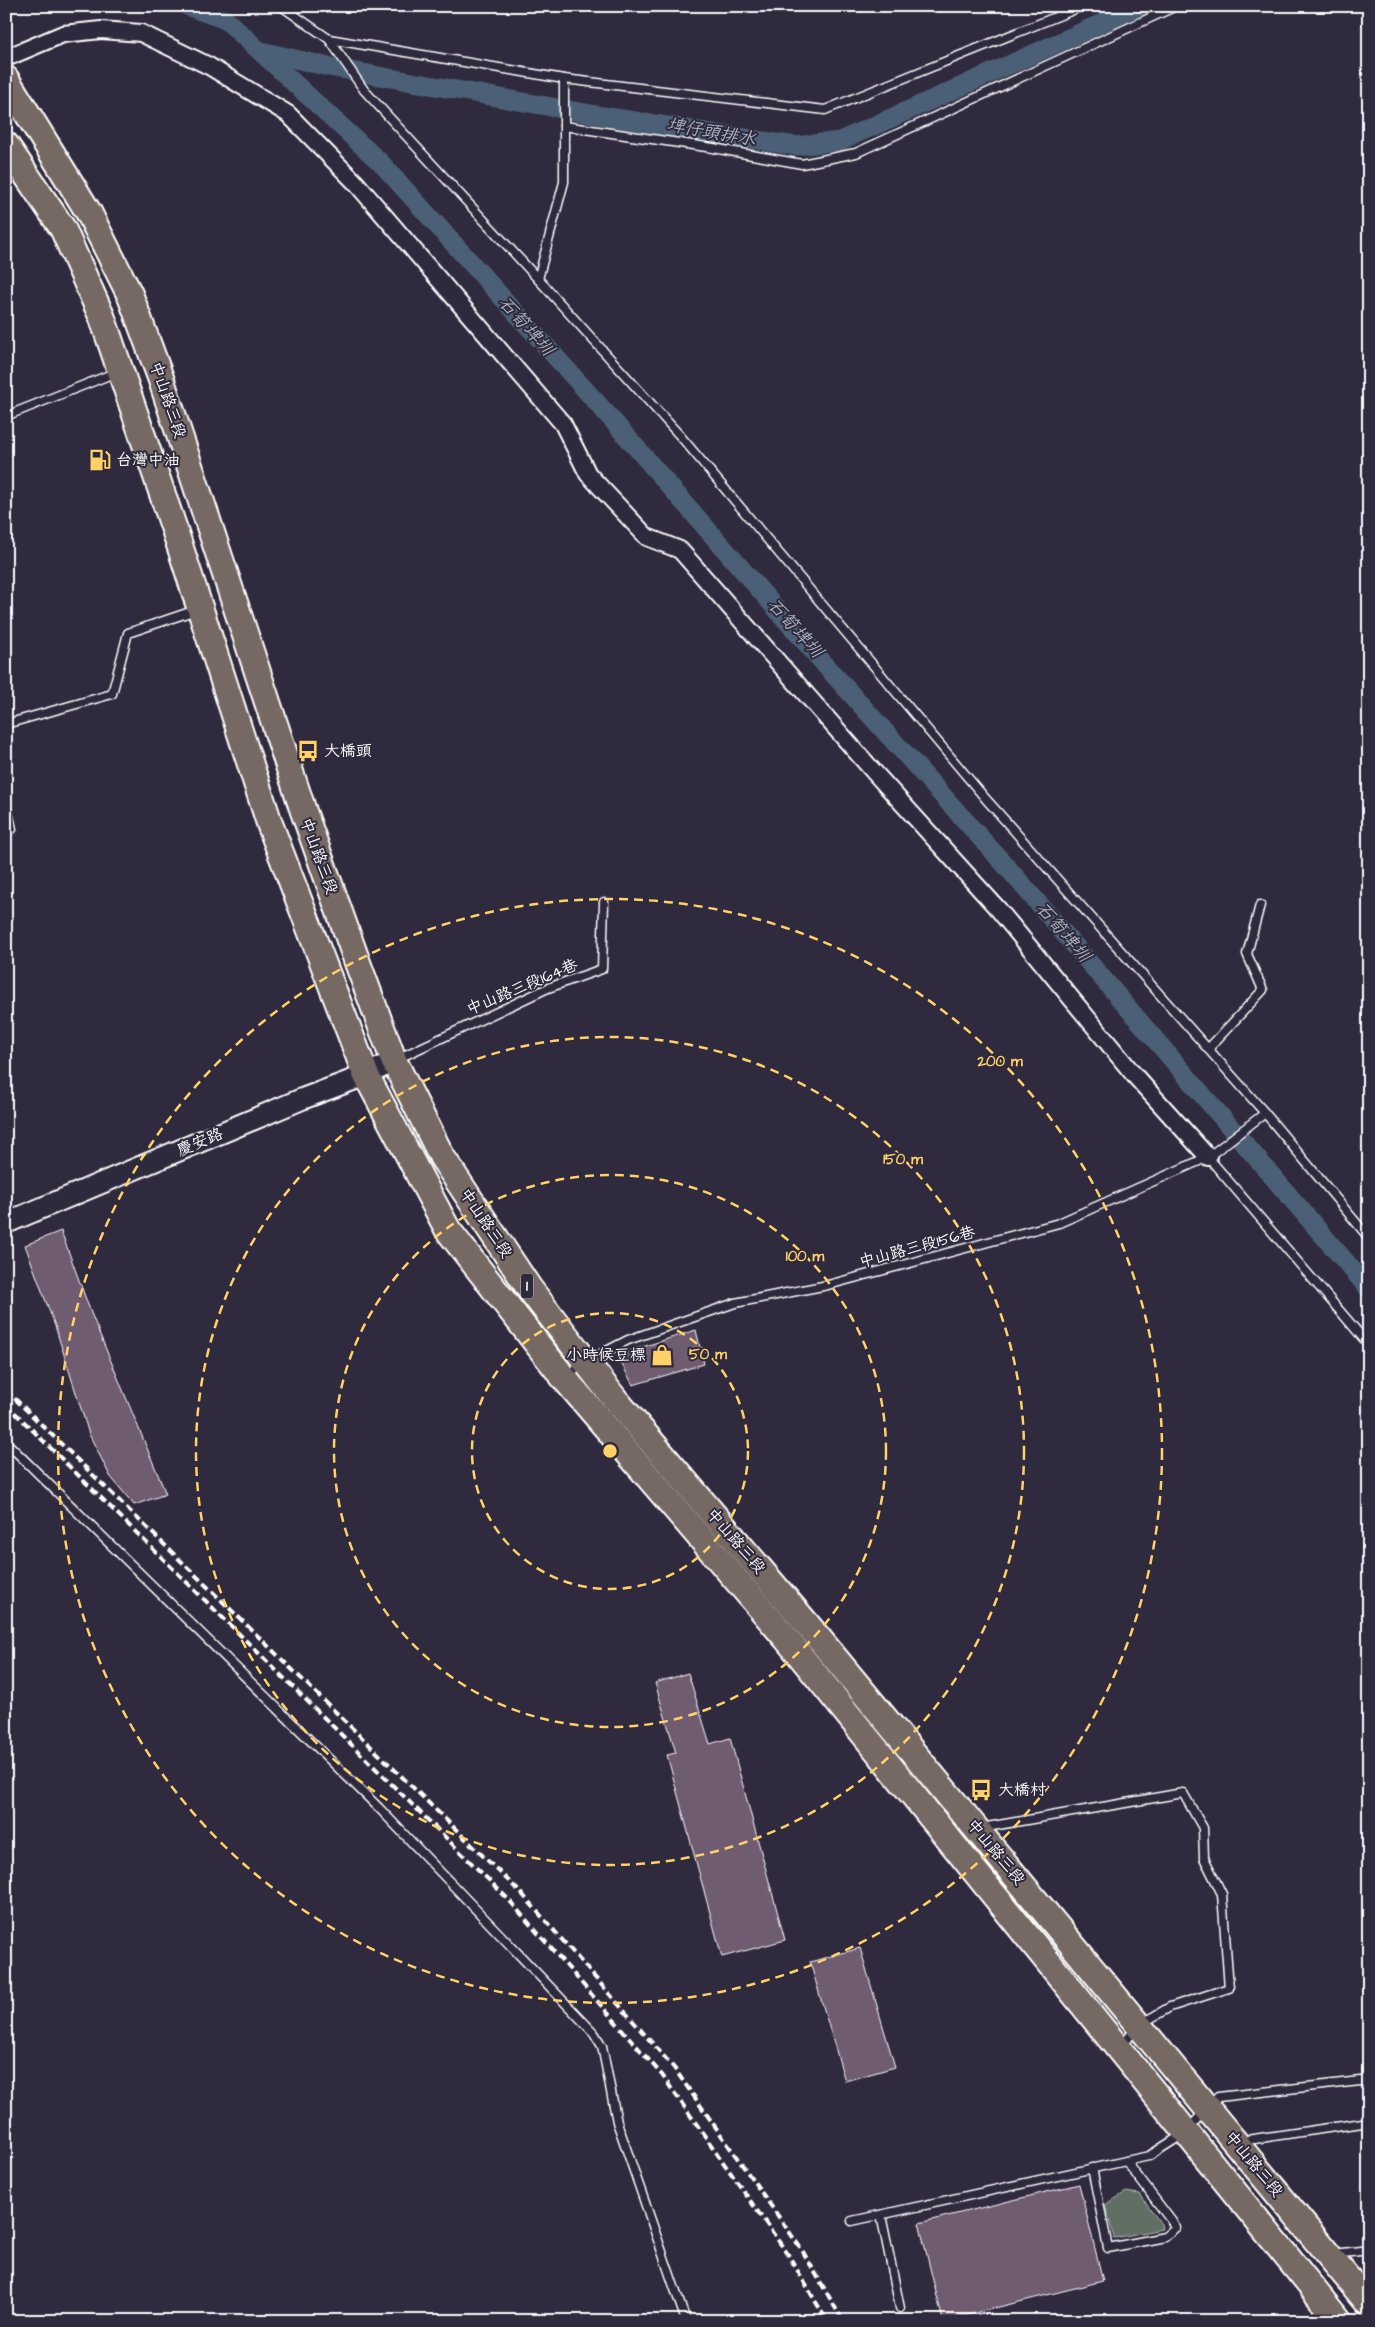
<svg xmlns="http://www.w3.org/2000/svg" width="1375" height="2327" font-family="'Architects Daughter','LXGW WenKai TC',sans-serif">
	<rect width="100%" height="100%" fill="#2f2a3d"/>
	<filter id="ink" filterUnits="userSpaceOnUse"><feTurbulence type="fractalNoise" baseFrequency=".02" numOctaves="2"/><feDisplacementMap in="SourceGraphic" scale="10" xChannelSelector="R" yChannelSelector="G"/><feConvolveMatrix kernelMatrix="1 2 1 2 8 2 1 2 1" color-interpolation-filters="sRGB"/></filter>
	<g filter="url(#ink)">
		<polygon fill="#606e64" stroke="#b0b6b2" points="1126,2192 1140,2194 1161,2224 1162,2229 1114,2238 1105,2205"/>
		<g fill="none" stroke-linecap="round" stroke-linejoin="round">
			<g stroke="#4b6076" stroke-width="19">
				<polyline points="187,6 226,20 382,164 607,414 826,666 1014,875 1369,1289"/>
				<polyline points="261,51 329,67 602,116 796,146 840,141 1140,6"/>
			</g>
		</g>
		<g fill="#705b71" stroke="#fff">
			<polygon points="61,1231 91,1313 166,1494 134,1505 110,1476 89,1434 55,1326 25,1245"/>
			<polygon points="696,1330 704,1364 633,1385 617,1355"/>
			<polygon points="688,1673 710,1744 730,1738 785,1940 722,1957 667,1755 676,1753 655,1683"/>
			<polygon points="860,1948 895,2067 845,2081 810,1962"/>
			<polygon points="1079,2184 1103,2281 943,2321 919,2223"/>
		</g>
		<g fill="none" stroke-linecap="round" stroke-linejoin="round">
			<g stroke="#fff" stroke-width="11">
				<g id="service">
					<polyline points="281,6 329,39 564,79 564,182 538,279 682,438 985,798 1265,1113 1369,1238"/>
					<polyline points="329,39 364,90 538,279"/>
					<polyline points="564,79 825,110 1083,6"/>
					<polyline points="564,126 713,148 802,164 856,153 1176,6"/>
					<polyline points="6,416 117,372"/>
					<polyline points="6,724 112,694 128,633 196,610"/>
					<polyline points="6,804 12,829 6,832"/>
					<polyline points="1208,1049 1263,990 1247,954 1260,905"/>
					<polyline points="397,1059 548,988 602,969 604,902"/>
					<polyline points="1208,1157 1369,1345"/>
					<polyline points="567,1376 585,1362 628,1340 735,1303 828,1285 1059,1223 1208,1157 1265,1113"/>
					<polyline points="6,1442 379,1808 594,2033 602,2046 617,2122 686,2321"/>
					<polyline points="981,1828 1183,1793 1203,1828 1204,1858 1222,1894 1229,1988 1170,2007 1139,2025 1121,2047"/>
					<polyline points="1240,2141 1369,2122"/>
					<polyline points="1092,2168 1108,2248 1165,2237 1176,2227 1126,2161"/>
					<polyline points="881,2215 900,2308"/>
					<polyline points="852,2221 1149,2156 1185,2133 1218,2097 1369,2080"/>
					<polyline points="1334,2254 1369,2250"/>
				</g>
			</g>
			<g stroke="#fff" stroke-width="20">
				<polyline id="minor" points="6,58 63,34 101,30 141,33 209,66 288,114 356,183 563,424 588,474 647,537 680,550 874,772 998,909 1135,1076 1208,1157"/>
			</g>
			<g stroke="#fff" stroke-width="24">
				<polyline id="tertiary" points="6,1223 302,1099 366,1075 394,1061"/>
			</g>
			<g stroke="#fff" stroke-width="29">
				<g id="primary">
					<polyline points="6,79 89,213 130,295 161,379 303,810 358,964 394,1061 442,1157 529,1288 614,1398 806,1623 1369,2304"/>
					<polyline points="6,145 63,229 102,317 175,531 270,825 366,1075 448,1230 564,1378 786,1638 1339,2321"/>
				</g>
			</g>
			<use href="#service" stroke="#2f2a3d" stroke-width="8"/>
			<use href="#minor" stroke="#2f2a3d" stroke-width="16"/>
			<use href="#tertiary" stroke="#2f2a3d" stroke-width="20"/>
			<use href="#primary" stroke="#766964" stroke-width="25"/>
			<g stroke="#fff" stroke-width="4" stroke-dasharray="8 4" stroke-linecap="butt">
				<polyline points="6,1390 523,1895 674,2068 802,2250 843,2321"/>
				<polyline points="6,1404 508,1899 662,2075 789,2256 827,2321"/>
			</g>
		</g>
	</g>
	<g fill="none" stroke="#ffd166" stroke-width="2.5" stroke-dasharray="9 6">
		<circle cx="610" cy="1451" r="138"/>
		<circle cx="610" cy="1451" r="276"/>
		<circle cx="610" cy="1451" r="414"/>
		<circle cx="610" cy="1451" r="552"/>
	</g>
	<defs>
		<g id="fuel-bare" transform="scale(1.725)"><path d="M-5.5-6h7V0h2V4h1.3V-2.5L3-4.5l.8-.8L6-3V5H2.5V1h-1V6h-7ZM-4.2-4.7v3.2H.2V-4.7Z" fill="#ffd166" stroke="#2f2a3d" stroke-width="2.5" paint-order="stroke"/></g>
		<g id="bus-bare" transform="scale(1.725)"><path d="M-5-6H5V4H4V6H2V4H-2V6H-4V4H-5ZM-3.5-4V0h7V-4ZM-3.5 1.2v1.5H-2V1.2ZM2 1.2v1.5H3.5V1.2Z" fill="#ffd166" stroke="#2f2a3d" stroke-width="2.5" paint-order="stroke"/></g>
		<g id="shop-bare" transform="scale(1.725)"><path d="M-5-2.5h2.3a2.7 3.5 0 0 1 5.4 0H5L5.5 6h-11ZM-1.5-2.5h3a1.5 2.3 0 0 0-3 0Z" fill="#ffd166" stroke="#2f2a3d" stroke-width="2.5" paint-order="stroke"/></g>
	</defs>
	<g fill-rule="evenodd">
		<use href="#fuel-bare" x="100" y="460"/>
		<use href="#bus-bare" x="308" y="751"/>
		<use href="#shop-bare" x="662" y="1355"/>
		<use href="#bus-bare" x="981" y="1790"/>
	</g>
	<g text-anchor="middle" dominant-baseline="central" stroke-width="4" stroke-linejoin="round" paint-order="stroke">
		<rect fill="#2f2a3d" stroke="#c1bfc5" stroke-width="1" x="521" y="1273.5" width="12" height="25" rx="4"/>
		<g font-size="15" font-weight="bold" fill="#fff">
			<text x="527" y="1286">1</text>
		</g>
		<g font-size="16" fill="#fff" stroke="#2f2a3d">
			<text transform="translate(168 400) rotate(71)">中山路三段</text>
			<text transform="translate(319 856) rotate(70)">中山路三段</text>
			<text transform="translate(522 987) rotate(-23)">中山路三段164巷</text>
			<text transform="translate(200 1142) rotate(-23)">慶安路</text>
			<text transform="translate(486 1223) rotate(56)">中山路三段</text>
			<text transform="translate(917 1247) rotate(-15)">中山路三段156巷</text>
			<text transform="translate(736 1541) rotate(49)">中山路三段</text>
			<text transform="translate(996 1852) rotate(50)">中山路三段</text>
			<text transform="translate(1254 2164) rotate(50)">中山路三段</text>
		</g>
		<g font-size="16" fill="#fff" stroke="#2f2a3d" text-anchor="start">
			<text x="116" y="460">台灣中油</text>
			<text x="324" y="751">大橋頭</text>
			<text x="646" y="1355" text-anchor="end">小時候豆標</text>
			<text x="998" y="1790">大橋村</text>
		</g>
		<g font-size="18" font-style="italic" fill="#aeb7c1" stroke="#2f2a3d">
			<text transform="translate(711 132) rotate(10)">埤仔頭排水</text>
			<text transform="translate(526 326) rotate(48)">石筍埤圳</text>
			<text transform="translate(795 628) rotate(48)">石筍埤圳</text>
			<text transform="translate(1063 932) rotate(49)">石筍埤圳</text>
		</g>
	</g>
	<circle cx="610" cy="1451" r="8" fill="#ffd166" stroke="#2f2a3d" stroke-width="2.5"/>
	<g font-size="15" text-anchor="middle" font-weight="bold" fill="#ffd166" stroke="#2f2a3d" stroke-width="4" stroke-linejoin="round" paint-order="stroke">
		<text x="1000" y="1066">200 m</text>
		<text x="903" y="1164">150 m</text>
		<text x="805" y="1261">100 m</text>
		<text x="708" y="1359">50 m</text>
	</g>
	<rect width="1375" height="2327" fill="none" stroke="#2f2a3d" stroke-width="25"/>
	<rect x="12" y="12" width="1350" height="2302" fill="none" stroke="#fff" stroke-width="2" filter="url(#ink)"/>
</svg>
